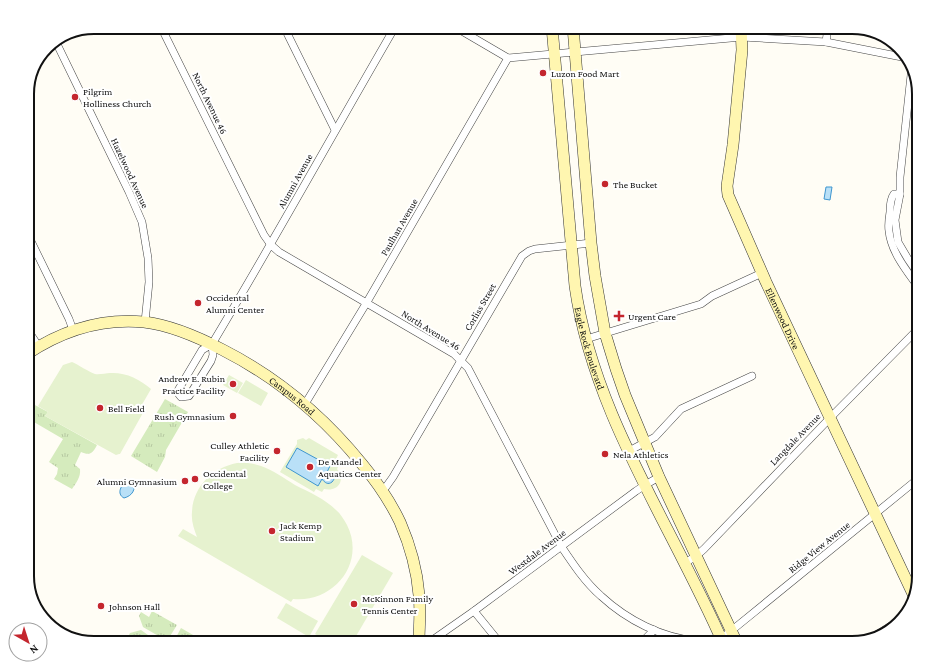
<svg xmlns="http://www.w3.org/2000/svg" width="946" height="670" font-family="'Crimson Pro',serif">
	<defs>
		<pattern id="grass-tufts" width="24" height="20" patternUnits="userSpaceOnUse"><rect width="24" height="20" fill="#d5ebbd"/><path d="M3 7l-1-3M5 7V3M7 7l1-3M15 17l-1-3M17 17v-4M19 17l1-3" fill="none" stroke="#b6c8a1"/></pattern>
	</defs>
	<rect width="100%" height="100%" fill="#fffdf5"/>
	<g fill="url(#grass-tufts)">
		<polygon points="165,399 188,412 166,450 165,457 157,472 131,456"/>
		<path d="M33 404 48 412 45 416 97 445C93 453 90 456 81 452L75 465 80 469C81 477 76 483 72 489L54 479 57 474 58 468 49 462 63 439 27 418V414Z"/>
		<polygon points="152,611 177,625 167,641 143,627 139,616 141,612 149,617"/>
		<polygon points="181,628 200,639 198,643 173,643"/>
		<polygon points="141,630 155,640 154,643 151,643 147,641 145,643 129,643 126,641 130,633"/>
	</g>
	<g fill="#e6f2cf">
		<path d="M72 362C77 364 91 373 95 374 99 375 106 373 110 373 125 372 140 379 151 389L140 408 144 411 120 454H119L116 455 45 416 48 412 38 406 63 365Z"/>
		<polygon points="229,375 243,383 237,393 223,385"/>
		<polygon points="246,380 268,393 261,406 238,393"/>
		<path d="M303 438 306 440 309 438 338 455 335 461 339 465 337 469C346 481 338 492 324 489L322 492 316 489 314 492 280 472 295 447 297 444V440Z"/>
		<path d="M237 463C245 462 253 463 261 466 273 470 284 478 295 485 309 492 325 499 336 510 341 514 344 520 347 525 366 563 334 603 293 599L291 602 178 536 183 529 197 537C194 529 191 521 192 512 193 487 212 468 237 463Z"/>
		<polygon points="362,555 393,573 352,643 331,643 315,634"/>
		<polygon points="286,603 318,621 309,637 277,618"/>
	</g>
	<g fill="#b9e0f7" stroke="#3f96cf">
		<polygon points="826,187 832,187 830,200 824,199"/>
		<path d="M297 448 330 466 327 472H331C335 475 335 479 332 482 328 485 325 483 322 479L318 486 286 467Z"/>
		<path d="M128 481 132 482C137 489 132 496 124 498 116 494 121 484 128 481Z"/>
	</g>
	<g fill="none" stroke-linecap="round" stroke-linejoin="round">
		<g stroke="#444" stroke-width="8">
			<g id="street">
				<path d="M161 27 264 235 271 245 279 252 454 354 468 368 561 546C573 564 585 582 601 596 627 620 662 638 697 641 702 642 708 643 713 642 719 641 726 635 731 631L919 478"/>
				<polyline points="284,27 335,130"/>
				<polyline points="455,27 508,58 742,37 826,42 907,58"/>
				<polyline points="56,42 129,192 142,222 148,258 149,282 145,322"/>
				<polyline points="826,42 828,27"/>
				<polyline points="912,66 900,177 900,194 895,220 898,242 908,259 919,275"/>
				<path d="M900 194H894C890 199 890 206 890 212 889 218 888 225 889 231 891 252 907 271 919 288"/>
				<polyline points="27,233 69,319 73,330"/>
				<polyline points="27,329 39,347"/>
				<polyline points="586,339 701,304 712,296 762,273"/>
				<path d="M212 344C275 239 334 132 395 27"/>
				<polygon points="212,344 213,355 211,361 189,396 181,397 177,392 202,350"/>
				<polyline points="305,404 367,302 508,58"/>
				<polyline points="629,451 655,437 681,409 752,376"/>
				<polyline points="383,491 393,477 522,256 529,251 535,249 591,243"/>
				<polyline points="685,563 696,556 704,549 830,418 919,328"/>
				<polyline points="474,611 500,643"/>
				<polyline points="870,639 902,619"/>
				<polyline points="426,643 431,641 474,611 636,491 645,485 659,477"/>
				<polyline points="641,643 654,630"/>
			</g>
		</g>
		<g stroke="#333" stroke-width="12">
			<g id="secondary">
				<path id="s1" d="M552 27 575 286C593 414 672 526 723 643"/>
				<polyline points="573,27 591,243 595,276 605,333 616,369 625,395 659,477 737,643"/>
				<path id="s2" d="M741 27 742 50 733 145 727 186 728 195 766 282 913 594"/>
				<path id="s3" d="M27 354C63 330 101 318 144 322 170 325 200 338 223 350 278 378 324 417 362 464 377 482 390 501 400 522 410 545 417 570 419 595 421 611 419 627 419 643"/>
			</g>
		</g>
		<use href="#street" stroke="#fff" stroke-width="7"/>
		<use href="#secondary" stroke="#fff6b0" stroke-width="11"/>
	</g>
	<g fill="#c4262e" stroke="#fff" stroke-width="1.5">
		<circle cx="543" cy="73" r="4"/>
		<circle cx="75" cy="97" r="4"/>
		<circle cx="605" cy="184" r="4"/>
		<circle cx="198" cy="303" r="4"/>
		<path d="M617 310h4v4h4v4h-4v4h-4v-4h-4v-4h4z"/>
		<circle cx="233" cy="384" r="4"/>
		<circle cx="100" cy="408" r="4"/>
		<circle cx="233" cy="416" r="4"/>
		<circle cx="277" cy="451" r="4"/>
		<circle cx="605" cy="454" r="4"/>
		<circle cx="310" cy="467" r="4"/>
		<circle cx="195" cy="479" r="4"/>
		<circle cx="185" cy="481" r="4"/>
		<circle cx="272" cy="531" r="4"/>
		<circle cx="354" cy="604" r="4"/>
		<circle cx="101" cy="606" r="4"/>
	</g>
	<g text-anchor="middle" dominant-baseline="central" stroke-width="4" stroke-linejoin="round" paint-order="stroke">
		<g font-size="10" fill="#111" stroke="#fff" text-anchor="start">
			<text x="551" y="73">Luzon Food Mart</text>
			<text x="83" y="91">Pilgrim<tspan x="83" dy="12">Holliness Church</tspan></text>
			<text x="613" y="184">The Bucket</text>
			<text x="206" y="297">Occidental<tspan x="206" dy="12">Alumni Center</tspan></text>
			<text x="628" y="316">Urgent Care</text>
			<text x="225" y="378" text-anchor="end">Andrew E. Rubin<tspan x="225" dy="12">Practice Facility</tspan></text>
			<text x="108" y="408">Bell Field</text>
			<text x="225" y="416" text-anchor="end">Rush Gymnasium</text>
			<text x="269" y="445" text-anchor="end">Culley Athletic<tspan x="269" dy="12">Facility</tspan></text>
			<text x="613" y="454">Nela Athletics</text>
			<text x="318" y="461">De Mandel<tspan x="318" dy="12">Aquatics Center</tspan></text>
			<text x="203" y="473">Occidental<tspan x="203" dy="12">College</tspan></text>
			<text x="177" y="481" text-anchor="end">Alumni Gymnasium</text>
			<text x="280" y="525">Jack Kemp<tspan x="280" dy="12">Stadium</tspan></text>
			<text x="362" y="598">McKinnon Family<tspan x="362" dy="12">Tennis Center</tspan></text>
			<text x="109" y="606">Johnson Hall</text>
		</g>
		<g font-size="10" fill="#111" stroke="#fff">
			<text transform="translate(210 103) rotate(64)">North Avenue 46</text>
			<text transform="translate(130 173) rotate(65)">Hazelwood Avenue</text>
			<text transform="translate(295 181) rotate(-61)">Alumni Avenue</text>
			<text transform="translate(399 227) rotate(-60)">Paulhan Avenue</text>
			<text transform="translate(480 307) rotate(-60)">Corliss Street</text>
			<text stroke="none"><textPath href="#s2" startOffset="304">Ellenwood Drive</textPath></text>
			<text transform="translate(431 330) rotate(32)">North Avenue 46</text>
			<text stroke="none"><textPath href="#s1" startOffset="324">Eagle Rock Boulevard</textPath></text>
			<text stroke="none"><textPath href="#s3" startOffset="291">Campus Road</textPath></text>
			<text transform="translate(795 439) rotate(-46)">Langdale Avenue</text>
			<text transform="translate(819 547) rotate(-39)">Ridge View Avenue</text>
			<text transform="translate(537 552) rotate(-37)">Westdale Avenue</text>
		</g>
	</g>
	<path d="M0 0H946V670H0ZM94 34H852A60 60 0 0 1 912 94V576A60 60 0 0 1 852 636H94A60 60 0 0 1 34 576V94A60 60 0 0 1 94 34Z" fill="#fff" fill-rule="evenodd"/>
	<path fill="none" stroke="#111" stroke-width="2" d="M94 34H852A60 60 0 0 1 912 94V576A60 60 0 0 1 852 636H94A60 60 0 0 1 34 576V94A60 60 0 0 1 94 34Z"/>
	<g transform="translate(28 642) rotate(141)"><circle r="19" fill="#ffffff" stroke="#a0a0a0"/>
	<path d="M0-3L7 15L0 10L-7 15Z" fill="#c4262e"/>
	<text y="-6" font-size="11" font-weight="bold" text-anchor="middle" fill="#111111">N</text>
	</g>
</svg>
